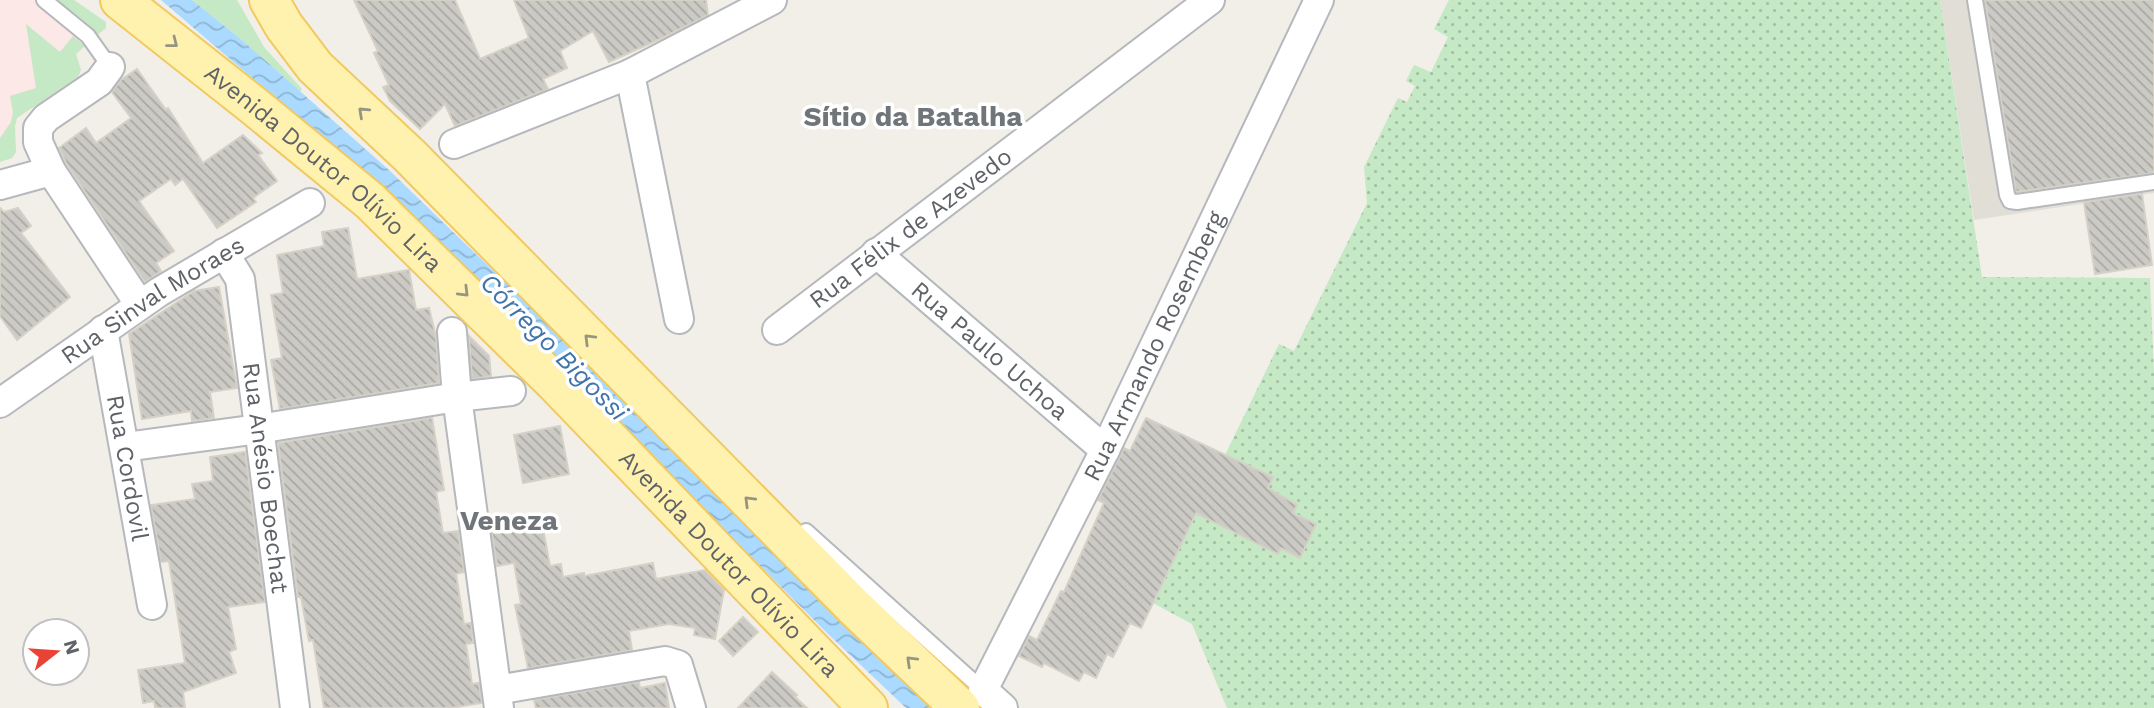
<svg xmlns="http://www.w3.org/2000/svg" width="2154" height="708" font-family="'Work Sans',sans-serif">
	<defs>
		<pattern id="park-dots" width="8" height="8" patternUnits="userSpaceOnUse" patternTransform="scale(1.75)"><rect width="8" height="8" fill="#c5e8c5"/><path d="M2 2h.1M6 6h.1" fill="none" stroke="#a3c0a4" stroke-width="1.8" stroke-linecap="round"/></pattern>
		<pattern id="water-waves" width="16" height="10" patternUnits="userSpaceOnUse" patternTransform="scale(1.75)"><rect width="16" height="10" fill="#aadaff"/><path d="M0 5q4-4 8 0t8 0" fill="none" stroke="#8eb4d2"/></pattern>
		<pattern id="building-back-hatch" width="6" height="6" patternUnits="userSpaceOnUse" patternTransform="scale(1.75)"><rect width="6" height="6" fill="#cccac5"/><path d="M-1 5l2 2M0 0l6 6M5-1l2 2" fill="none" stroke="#a9a8a4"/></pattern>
	</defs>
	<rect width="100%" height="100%" fill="#f1efe8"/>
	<polygon fill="#e1ded6" points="1940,0 2154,0 2154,193 1974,220"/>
	<polygon fill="#fce8e6" points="0,0 74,0 106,22 106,28 76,54 81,70 78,77 17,118 15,126 16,152 12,158 0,162"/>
	<g fill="#c5e8c5">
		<polygon points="56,0 74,0 106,22 106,28 95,37 83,20"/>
		<polygon points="192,0 237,0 264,47 302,89 300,92 242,40"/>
		<polygon points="26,24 60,52 73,36 85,46 76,54 81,70 78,77 17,118 15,126 16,152 12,158 0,162 0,138 11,122 13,112 10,96 36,88"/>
	</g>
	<polygon fill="url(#park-dots)" points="1449,0 1940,0 1982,277 2150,278 2154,373 2154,708 1227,708 1192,624 1153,603 1279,344 1294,351 1367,203 1364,167 1398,98 1407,102 1415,86 1406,81 1414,65 1431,72 1448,37 1434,29"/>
	<polygon fill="url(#water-waves)" points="161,0 192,0 242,40 389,170 537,313 840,620 933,708 906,708 827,633 522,327 375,183"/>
	<g fill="url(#building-back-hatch)" stroke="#d6d1c6" stroke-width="2">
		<polygon points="354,0 455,0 480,59 529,38 514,0 706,0 708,15 660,39 609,62 593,31 560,51 567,68 543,79 548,89 455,126 445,104 420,129 390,101 383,87 389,85 374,53 378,51"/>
		<polygon points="1985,0 2154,0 2154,173 2016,192"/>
		<polygon points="137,69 166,110 168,108 203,163 243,135 262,153 258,155 277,181 253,198 256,202 217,228 183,179 175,185 171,179 139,201 174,251 156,263 161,271 145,282 66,163 59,148 86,128 96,143 131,118 112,92 121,80"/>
		<polygon points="2142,194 2152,265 2095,274 2084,202"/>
		<polygon points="0,208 4,212 18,208 31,226 21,233 70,297 17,340 0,316"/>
		<polygon points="348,228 357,279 409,270 416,310 429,308 436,337 439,383 280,409 271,360 282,358 271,295 283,293 277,255 324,246 322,232"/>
		<polygon points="219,287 237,388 210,392 214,418 192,421 191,411 142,419 129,334 194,291"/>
		<polygon points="469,336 489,356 491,376 472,379"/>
		<polygon points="432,418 444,490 436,492 443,533 458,531 464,572 456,574 464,624 471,623 473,643 466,644 472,684 479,683 482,703 450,708 324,708 313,640 309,641 301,597 298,597 278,443"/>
		<polygon points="1146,418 1273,477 1268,488 1297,505 1293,513 1316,524 1300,558 1281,548 1278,554 1196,513 1141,628 1130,623 1113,657 1107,654 1096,678 1084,672 1079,681 1044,663 1042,667 1019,656 1029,636 1037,640 1061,591 1064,592 1104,503 1098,500 1124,448 1130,451"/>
		<polygon points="560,426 569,474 523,483 514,435"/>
		<polygon points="245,452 265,602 228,607 236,649 229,652 236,673 183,692 185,708 155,708 154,701 143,703 138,670 185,663 169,561 161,562 151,505 195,499 192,484 213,481 210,457"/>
		<polygon points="541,518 550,566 561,564 563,577 584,573 584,576 653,563 656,579 705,570 724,590 715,639 694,635 695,628 669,624 629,631 632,650 528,668 515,605 521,604 514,563 497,566 491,528"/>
		<polygon points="743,617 758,632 733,656 719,641"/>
		<polygon points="772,672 797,695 795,697 807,708 738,708"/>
		<polygon points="639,682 640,688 665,683 669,708 536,708 534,700"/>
	</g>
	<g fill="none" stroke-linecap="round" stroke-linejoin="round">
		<g stroke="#b5b8bc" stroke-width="18">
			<g id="service">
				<polyline points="44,0 88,36 110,67"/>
				<polyline points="1975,0 2007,195 2010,201 2017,202 2154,182"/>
				<polyline points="806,531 983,690"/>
			</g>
		</g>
		<g stroke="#b5b8bc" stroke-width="32">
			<g id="minor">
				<polyline points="110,67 99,82 46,118 38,128 38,142 51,171 140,305"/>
				<polyline points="630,74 679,319"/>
				<polyline points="454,144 630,74 772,0"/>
				<polyline points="0,185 51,171"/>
				<path id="s1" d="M224 253 240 279 295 708"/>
				<path id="s2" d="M876 253 1105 450"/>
				<path id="s3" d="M103 330 152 605"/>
				<path id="s4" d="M777 330 1210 0"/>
				<polyline points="452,332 457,397 499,708"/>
				<path id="s5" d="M0 403 159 292 310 203"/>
				<polyline points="125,447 258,429 457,397 511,391"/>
				<polyline points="497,690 665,661 678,665 691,708"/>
				<path id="s6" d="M1003 708 983 690 1105 450 1319 0"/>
			</g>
		</g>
		<g stroke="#f2c960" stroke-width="42">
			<g id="primary">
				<path id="s7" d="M120 0 254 106 370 201 556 384 868 708"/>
				<polyline points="269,0 284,26 315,67 410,156 854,607 960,708"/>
			</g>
		</g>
		<use href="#service" stroke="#fff" stroke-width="14"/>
		<use href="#minor" stroke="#fff" stroke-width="28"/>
		<use href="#primary" stroke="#fff2af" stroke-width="38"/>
	</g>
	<defs><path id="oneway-chevron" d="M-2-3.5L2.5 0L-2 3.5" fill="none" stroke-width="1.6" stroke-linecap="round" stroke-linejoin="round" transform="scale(1.75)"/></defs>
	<g stroke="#979581">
		<use href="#oneway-chevron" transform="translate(173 43) rotate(38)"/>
		<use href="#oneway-chevron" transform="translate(363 112) rotate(-137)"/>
		<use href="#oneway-chevron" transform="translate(464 292) rotate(45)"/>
		<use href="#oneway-chevron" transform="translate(589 339) rotate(-135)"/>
		<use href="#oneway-chevron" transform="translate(749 501) rotate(-135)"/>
		<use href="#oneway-chevron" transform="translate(911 661) rotate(-136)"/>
	</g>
	<g text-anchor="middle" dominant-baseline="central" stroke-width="7" stroke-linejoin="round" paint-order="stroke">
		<g font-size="24" fill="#5f6368" stroke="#fff">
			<text stroke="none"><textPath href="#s7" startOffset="264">Avenida Doutor Olívio Lira</textPath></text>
			<text stroke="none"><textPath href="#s4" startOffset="168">Rua Félix de Azevedo</textPath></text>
			<text stroke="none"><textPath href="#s5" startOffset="184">Rua Sinval Moraes</textPath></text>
			<text stroke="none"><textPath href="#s6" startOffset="411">Rua Armando Rosemberg</textPath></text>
			<text stroke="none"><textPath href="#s2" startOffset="150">Rua Paulo Uchoa</textPath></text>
			<text stroke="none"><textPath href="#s3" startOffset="140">Rua Cordovil</textPath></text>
			<text stroke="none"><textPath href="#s1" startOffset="231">Rua Anésio Boechat</textPath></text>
			<text stroke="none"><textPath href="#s7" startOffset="831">Avenida Doutor Olívio Lira</textPath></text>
		</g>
		<g font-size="26" font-style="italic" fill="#4174aa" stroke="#fff">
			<text transform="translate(554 347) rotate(45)">Córrego Bigossi</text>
		</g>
		<g font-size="28" font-weight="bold" fill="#70757a" stroke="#fff">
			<text x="913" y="116">Sítio da Batalha</text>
			<text x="509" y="520">Veneza</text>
		</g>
	</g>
	<g transform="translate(56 652) rotate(73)"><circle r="33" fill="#ffffff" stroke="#bfc1c3" stroke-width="2"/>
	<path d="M0-5L12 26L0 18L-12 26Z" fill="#ea4335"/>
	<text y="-10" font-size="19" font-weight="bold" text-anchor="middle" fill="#5f6368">N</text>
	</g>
</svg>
